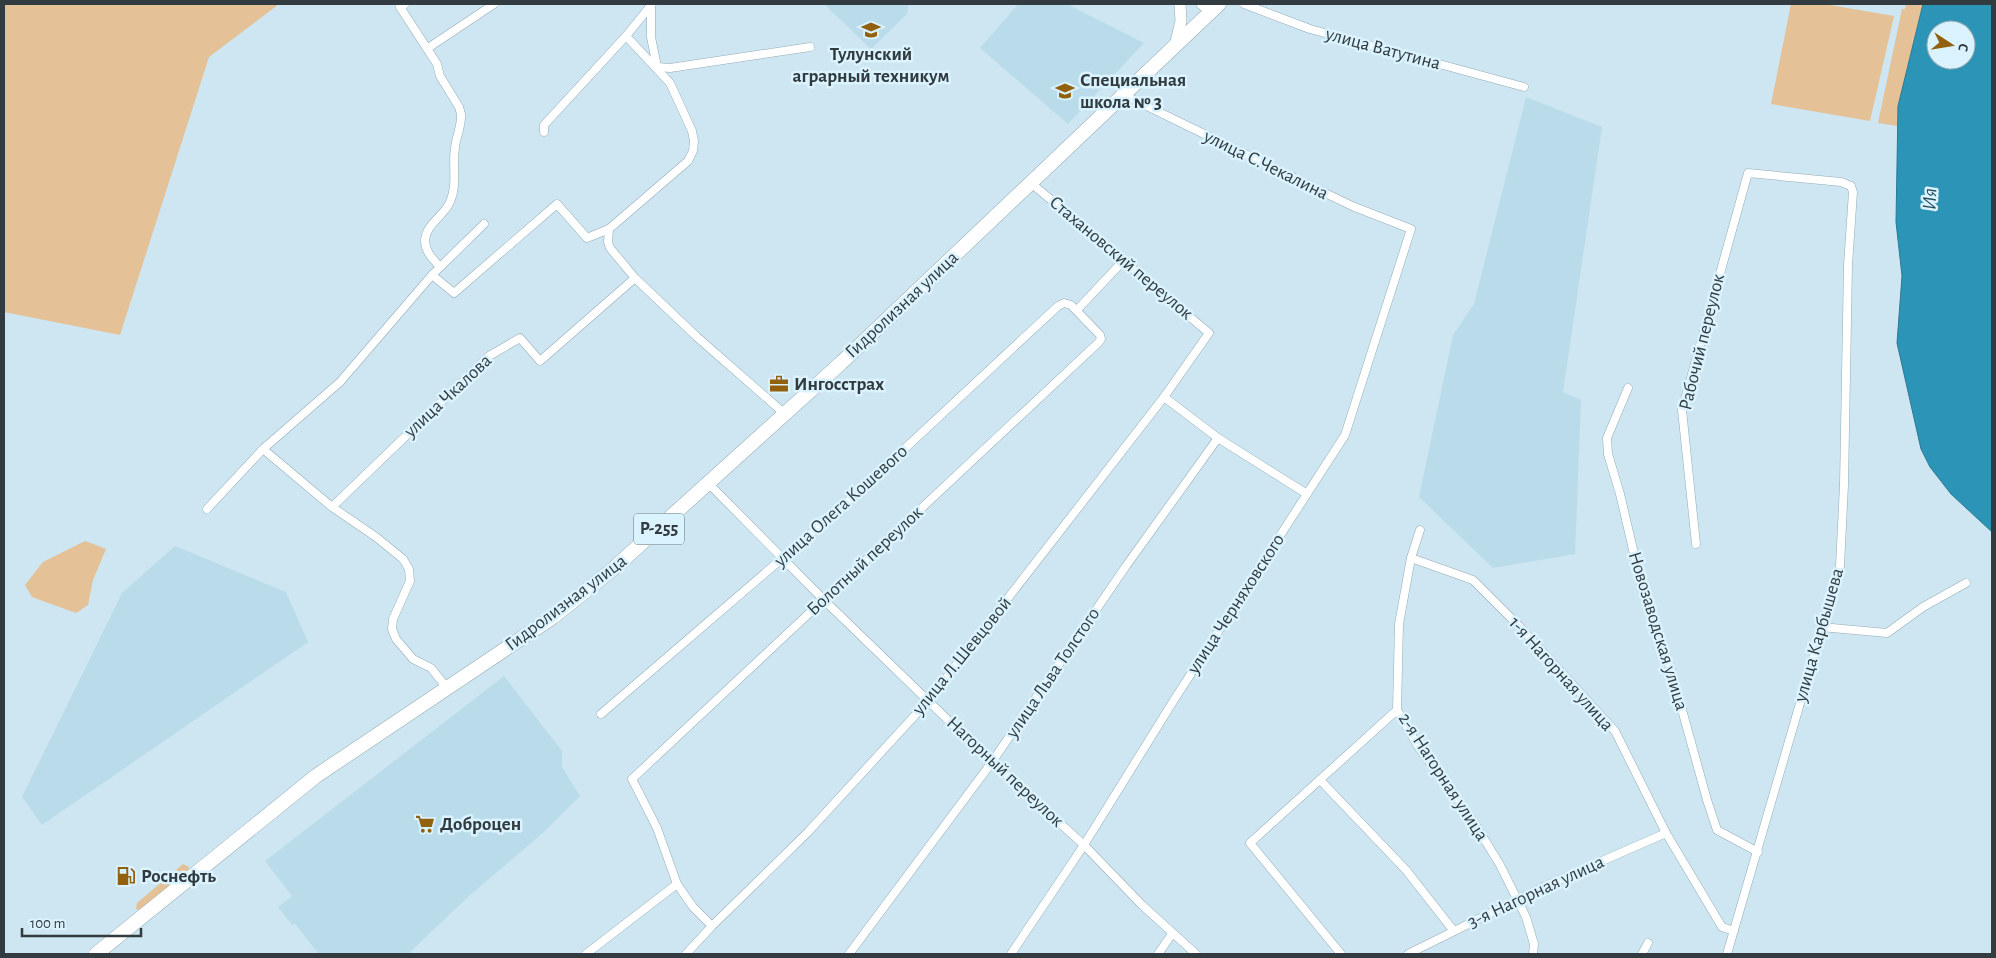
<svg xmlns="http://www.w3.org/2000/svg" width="1996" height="958" font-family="'Alegreya Sans',sans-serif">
	<rect width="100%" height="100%" fill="#cde6f1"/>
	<g fill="#badcea">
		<polygon points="824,4 909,4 907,14 871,49"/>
		<polygon points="1018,4 1067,4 1144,43 1068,124 980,48"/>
		<polygon points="1526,97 1602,127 1563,392 1581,400 1575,554 1493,568 1419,497 1453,335 1474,304"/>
		<polygon points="175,546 286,592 308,642 42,825 22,797 122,593"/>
		<polygon points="504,676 562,751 562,767 580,796 544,832 469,896 408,954 319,954 295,924 292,925 278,907 292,896 265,861"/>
	</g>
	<g fill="#e4c196">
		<polygon points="4,4 279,4 209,57 120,335 4,312"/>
		<polygon points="1791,4 1824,4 1894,16 1870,121 1771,104"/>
		<polygon points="1906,4 1923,4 1898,106 1898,126 1878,123 1902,9 1905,9"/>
		<polygon points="85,541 106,549 93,580 88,605 76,613 32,597 25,585 43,562"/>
		<polygon points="183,864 189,867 188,872 140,910 136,909 137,903"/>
	</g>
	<path fill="#2b94b7" stroke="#2d7a93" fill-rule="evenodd" d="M1923 4H1992V532L1951 494 1930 467 1921 449 1897 343 1902 276 1896 222 1898 106ZM1936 30H1966V60H1936Z"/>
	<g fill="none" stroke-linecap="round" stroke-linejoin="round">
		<g stroke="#94acb6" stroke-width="9">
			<g id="street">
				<path d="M405 4 400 7 437 64 440 76 459 107 461 114C462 126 456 136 455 148 452 166 458 184 450 202 444 216 426 224 425 240 425 252 433 259 440 267"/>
				<polyline points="1244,4 1310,29 1524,87"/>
				<polyline points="651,5 651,37 657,67"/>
				<polyline points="428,48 494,4"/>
				<polyline points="657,67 670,68 810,47"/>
				<polyline points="544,132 544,125 626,36 652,4"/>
				<polyline points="609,229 608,242 610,248 635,278 697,337 785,414"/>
				<polyline points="432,275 454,293 557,204 587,238 609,229 688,161 693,151 694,141 692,131 670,83 626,36"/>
				<polyline points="1077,310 1124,260"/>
				<polyline points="1628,388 1607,438 1608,454 1620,494 1643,592 1671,670 1707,800 1717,830 1758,852"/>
				<polyline points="1164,397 1218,438 1307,494"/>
				<polyline points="709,484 824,600 977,748 1084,845 1142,905 1196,954"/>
				<polyline points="332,507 489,356 520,338 540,361 635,278"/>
				<polyline points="207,509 263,449"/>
				<polyline points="1420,530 1411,558 1399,624 1397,710 1419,748 1472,819 1500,865 1526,917 1534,944 1533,954"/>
				<polyline points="1696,544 1682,410 1748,173 1841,182 1851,186 1853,192 1848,265 1844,485 1840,566 1727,954"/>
				<polyline points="1411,558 1473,580 1519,626 1615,731 1666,833 1722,927 1734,931"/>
				<polyline points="1821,627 1887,633 1923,607 1966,583"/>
				<polyline points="447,688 431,668 413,659 396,639 392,629 393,619 410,581 409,569 403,559 376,537 332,507 263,449 340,382 432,275 484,224"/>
				<polyline points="601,714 843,506 1058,306 1064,303 1071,305 1100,335 1101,339 1098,343 632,779 657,828 677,884 693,907 712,926"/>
				<polyline points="1320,780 1406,870 1453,930"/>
				<polyline points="586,954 677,884"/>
				<polyline points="686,954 712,926 808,832 929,700 1164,397 1209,333 1031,183"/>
				<polyline points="849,954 992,762 1126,566 1218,438"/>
				<polyline points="1011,954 1084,845 1174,700 1345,435 1411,229 1352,206 1124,95"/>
				<polyline points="1158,954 1172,934"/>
				<polyline points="1341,954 1250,843 1397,710"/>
				<polyline points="1408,954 1545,886 1666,833"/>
				<polyline points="1642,954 1648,943"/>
			</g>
		</g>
		<g stroke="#94acb6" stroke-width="12">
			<g id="secondary">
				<polyline points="1202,4 1211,11"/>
				<polyline points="1175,46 1181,21 1180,4"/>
			</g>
		</g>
		<g stroke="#94acb6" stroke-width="15">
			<polyline id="highway" points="96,954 316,776 553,617 613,569 841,363 1219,4"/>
		</g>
		<use href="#street" stroke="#fff" stroke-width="8"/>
		<use href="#secondary" stroke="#fff" stroke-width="11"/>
		<use href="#highway" stroke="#fff" stroke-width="14"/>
	</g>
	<defs>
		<g id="university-bare" transform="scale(1.5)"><path d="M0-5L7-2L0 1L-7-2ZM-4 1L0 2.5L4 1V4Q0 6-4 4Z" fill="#926110" stroke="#daf3fe" stroke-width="2.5" paint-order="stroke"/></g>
		<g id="school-bare" transform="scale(1.5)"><path d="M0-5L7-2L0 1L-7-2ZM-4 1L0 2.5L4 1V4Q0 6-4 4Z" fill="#926110" stroke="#daf3fe" stroke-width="2.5" paint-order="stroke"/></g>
		<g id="office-bare" transform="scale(1.5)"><path d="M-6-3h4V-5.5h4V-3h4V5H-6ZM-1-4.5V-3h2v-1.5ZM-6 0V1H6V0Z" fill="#926110" stroke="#daf3fe" stroke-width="2.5" paint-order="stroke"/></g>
		<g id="supermarket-bare" transform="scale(1.5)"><path d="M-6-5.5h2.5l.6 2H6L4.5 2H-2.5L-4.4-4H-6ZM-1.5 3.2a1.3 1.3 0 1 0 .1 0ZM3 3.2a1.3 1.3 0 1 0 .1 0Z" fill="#926110" stroke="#daf3fe" stroke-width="2.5" paint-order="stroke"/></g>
		<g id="fuel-bare" transform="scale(1.5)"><path d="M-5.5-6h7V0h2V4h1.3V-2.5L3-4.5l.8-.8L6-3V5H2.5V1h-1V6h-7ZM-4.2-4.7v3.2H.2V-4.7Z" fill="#926110" stroke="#daf3fe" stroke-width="2.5" paint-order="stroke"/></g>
	</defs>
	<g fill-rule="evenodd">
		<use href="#university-bare" x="871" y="30"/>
		<use href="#school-bare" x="1065" y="91"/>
		<use href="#office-bare" x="779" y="384"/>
		<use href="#supermarket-bare" x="425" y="824"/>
		<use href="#fuel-bare" x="126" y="876"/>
	</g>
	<g text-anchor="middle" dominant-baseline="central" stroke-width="5" stroke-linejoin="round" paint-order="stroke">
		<rect fill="#daf3fe" stroke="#647379" stroke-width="1" x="634" y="513.5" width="50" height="31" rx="4"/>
		<g font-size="18" font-weight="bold" fill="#323c40">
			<text x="659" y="529">Р-255</text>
		</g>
		<g font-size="19" fill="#323c40" stroke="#daf3fe">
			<text transform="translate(1383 49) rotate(15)">улица Ватутина</text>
			<text transform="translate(1266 165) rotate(26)">улица С.Чекалина</text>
			<text transform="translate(1121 258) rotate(40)">Стахановский переулок</text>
			<text transform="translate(902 305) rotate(-43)">Гидролизная улица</text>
			<text transform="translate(1702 342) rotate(-76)">Рабочий переулок</text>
			<text transform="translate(448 396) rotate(-43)">улица Чкалова</text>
			<text transform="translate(841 506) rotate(-42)">улица Олега Кошевого</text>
			<text transform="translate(865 561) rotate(-43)">Болотный переулок</text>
			<text transform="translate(566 603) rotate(-37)">Гидролизная улица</text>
			<text transform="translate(1236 604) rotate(-57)">улица Черняховского</text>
			<text transform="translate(1658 631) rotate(73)">Новозаводская улица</text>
			<text transform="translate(1819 635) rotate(-74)">улица Карбышева</text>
			<text transform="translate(962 656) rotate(-51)">улица Л.Шевцовой</text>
			<text transform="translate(1053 673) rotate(-56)">улица Льва Толстого</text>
			<text transform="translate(1561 674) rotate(48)">1-я Нагорная улица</text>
			<text transform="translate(1005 772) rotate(43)">Нагорный переулок</text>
			<text transform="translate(1443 777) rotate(57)">2-я Нагорная улица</text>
			<text transform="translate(1536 892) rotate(-25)">3-я Нагорная улица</text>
		</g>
		<g font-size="19" font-weight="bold" fill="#323c40" stroke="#daf3fe" text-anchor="start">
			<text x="871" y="54" text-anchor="middle">Тулунский<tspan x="871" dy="22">аграрный техникум</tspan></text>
			<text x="1080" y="80">Специальная<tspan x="1080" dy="22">школа № 3</tspan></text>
			<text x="794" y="384">Ингосстрах</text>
			<text x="440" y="824">Доброцен</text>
			<text x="141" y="876">Роснефть</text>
		</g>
		<g font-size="20" font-style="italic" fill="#234d5d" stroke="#daf3fe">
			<text transform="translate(1930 199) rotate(-88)">Ия</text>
		</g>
	</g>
	<rect width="1996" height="958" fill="none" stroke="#323c40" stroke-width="10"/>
	<g transform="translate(1951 45) rotate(102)"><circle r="24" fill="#daf3fe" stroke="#97aab2"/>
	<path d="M0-4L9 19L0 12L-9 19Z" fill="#926110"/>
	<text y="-8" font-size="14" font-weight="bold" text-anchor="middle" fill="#323c40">С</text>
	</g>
	<path d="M22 928v8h119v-8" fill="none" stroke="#323c40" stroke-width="2.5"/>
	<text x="30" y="928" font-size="15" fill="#323c40" stroke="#daf3fe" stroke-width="4" paint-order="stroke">100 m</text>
</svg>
